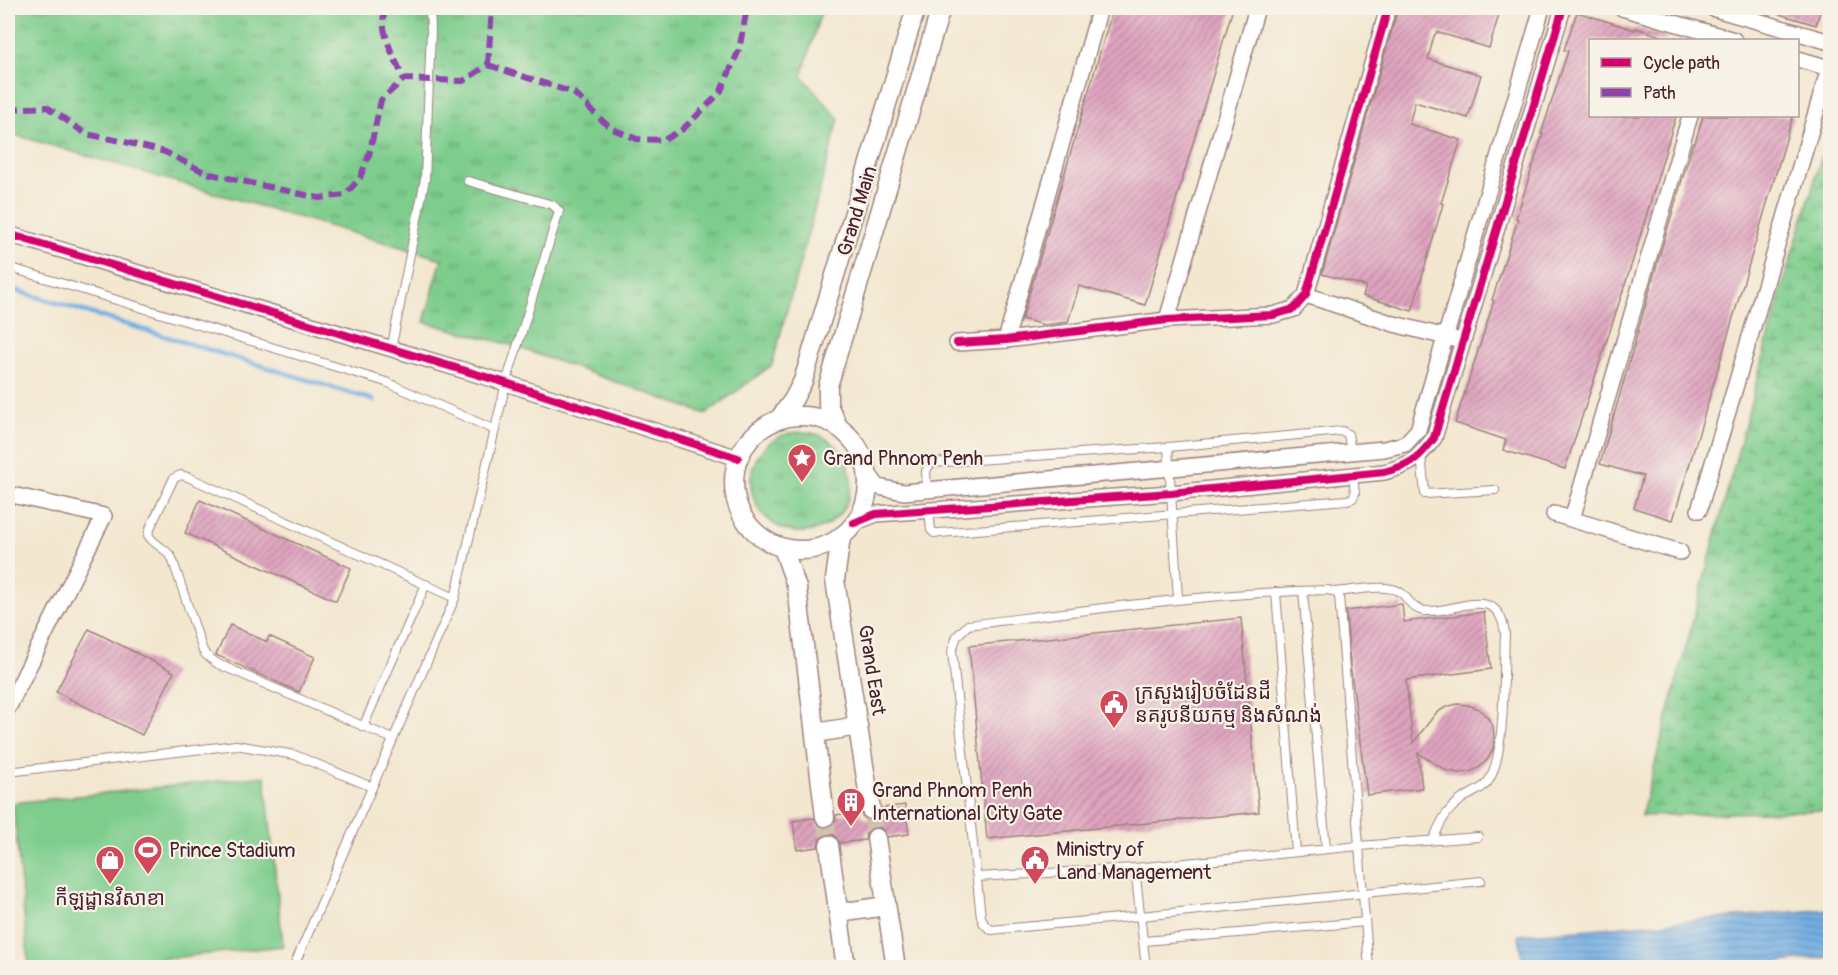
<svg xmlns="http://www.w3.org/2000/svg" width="1838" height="975" font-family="Pangolin,'Noto Sans Khmer',sans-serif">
	<defs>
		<pattern id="grass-tufts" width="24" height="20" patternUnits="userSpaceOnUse" patternTransform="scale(1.5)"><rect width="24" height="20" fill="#7ecd8d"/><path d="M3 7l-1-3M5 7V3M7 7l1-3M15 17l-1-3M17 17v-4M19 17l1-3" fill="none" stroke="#69a673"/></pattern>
		<pattern id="wetland-marsh" width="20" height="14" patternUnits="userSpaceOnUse" patternTransform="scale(1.5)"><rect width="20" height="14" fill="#7ecd8d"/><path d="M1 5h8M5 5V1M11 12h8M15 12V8" fill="none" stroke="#69a673"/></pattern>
		<pattern id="water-rules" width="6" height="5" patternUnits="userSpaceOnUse" patternTransform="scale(1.5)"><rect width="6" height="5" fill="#72ade3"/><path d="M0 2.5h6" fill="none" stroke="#608cb8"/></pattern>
		<pattern id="building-hatch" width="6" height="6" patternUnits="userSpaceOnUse" patternTransform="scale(1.5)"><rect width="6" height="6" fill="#dfa4bf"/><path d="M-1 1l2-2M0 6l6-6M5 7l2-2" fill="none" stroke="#b7859b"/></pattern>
	</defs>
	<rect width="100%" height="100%" fill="#f7f3e8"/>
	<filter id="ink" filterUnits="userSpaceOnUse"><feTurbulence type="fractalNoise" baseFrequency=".0167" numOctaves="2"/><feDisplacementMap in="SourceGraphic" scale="12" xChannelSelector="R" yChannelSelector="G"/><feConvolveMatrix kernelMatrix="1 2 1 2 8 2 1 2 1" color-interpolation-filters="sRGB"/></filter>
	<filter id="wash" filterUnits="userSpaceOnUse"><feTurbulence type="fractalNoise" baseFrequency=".008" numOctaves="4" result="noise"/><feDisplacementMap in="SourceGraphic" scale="24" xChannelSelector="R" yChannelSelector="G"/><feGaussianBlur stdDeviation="1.35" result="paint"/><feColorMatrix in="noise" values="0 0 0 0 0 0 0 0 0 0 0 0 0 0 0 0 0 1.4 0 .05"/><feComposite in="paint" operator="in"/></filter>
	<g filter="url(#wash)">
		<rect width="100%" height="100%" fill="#f3e7d0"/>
		<g fill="url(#grass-tufts)" stroke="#64765c" stroke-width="1.5">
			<polygon points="8,8 822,8 802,76 839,119 772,365 706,414 511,345 424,322 442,259 8,133"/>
			<circle cx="801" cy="482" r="50"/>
		</g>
		<polygon fill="url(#wetland-marsh)" stroke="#64765c" stroke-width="1.5" points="1830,130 1830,810 1641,816 1777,304"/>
		<polygon fill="#7ecd8d" stroke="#64765c" stroke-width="1.5" points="265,776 283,946 84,967 29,967 13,803"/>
		<polygon fill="url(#water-rules)" stroke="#5e6687" stroke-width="1.5" points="1830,909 1830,957 1716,968 1523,967 1519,935"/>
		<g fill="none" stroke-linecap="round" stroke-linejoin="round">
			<polyline stroke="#72ade3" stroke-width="4.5" points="8,288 373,400"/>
		</g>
		<g id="blocks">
			<g fill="url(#building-hatch)">
				<polygon points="1113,8 1233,8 1145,305 1079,286 1068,322 1044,325 1022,319"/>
				<polygon points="1398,8 1501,8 1489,48 1437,32 1434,36 1428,59 1481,75 1468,118 1415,102 1409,124 1461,140 1441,203 1443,204 1412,311 1363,296 1366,286 1322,274"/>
				<polygon points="1769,8 1821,8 1816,25 1769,11"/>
				<polygon points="1577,12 1635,30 1636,28 1667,38 1666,40 1590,40 1590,116 1676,116 1633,260 1565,469 1503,450 1506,440 1455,423 1494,301 1492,300 1518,219 1516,218 1543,134 1541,134 1568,51 1564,50"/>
				<polygon points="1703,116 1793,116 1673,520 1634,508 1643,476 1600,464 1656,268 1693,143 1695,143"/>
				<polygon points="200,500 351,568 336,601 185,533"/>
				<polygon points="1402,604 1404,622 1484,612 1491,669 1406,680 1413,743 1436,713 1446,707 1457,704 1468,705 1479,709 1487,717 1493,726 1494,737 1493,749 1488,759 1480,767 1470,772 1459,773 1447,771 1418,753 1422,788 1367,795 1350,664 1346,611"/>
				<polygon points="1241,618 1259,812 987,839 969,646"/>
				<polygon points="230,625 267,642 269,636 315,657 299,692 216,655"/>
				<polygon points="89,629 174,672 142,735 56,692"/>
				<polygon points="905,805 909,834 887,837 881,828 874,827 866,833 865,840 840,843 834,835 827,834 819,840 818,847 797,850 793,821 814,818 820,827 827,828 835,822 836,815 860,812 863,817 872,821 878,818 882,808"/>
			</g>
		</g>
	</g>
	<g filter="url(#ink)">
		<use href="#blocks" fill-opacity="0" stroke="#9e837e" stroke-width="1.5"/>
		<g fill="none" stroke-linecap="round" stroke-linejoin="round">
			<g stroke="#d1bfaf" stroke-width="18" stroke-dasharray="18 9" stroke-linecap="butt">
				<polyline points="871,810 876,838"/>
				<polyline points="825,817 829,845"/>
			</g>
			<g stroke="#9e837e" stroke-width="10">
				<g id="service">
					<polyline points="8,267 386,382 495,430"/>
					<polyline points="391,350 425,179 431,31 430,8"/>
					<polyline points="1168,447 1178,598"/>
					<polyline points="1421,455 1425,494 1495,490"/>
					<polyline points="927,490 926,471 931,463 1168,447 1342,431 1348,434 1351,452"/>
					<polyline points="929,511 931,530 934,533 940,533 1347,500 1353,498 1355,493 1353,475"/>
					<polyline points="1303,591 1326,849"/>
					<polyline points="1276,592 1296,852"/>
					<path d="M1335 592C1352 591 1386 583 1400 592 1410 599 1411 610 1426 611 1456 613 1499 582 1505 634 1503 667 1507 762 1486 784 1479 791 1469 794 1462 799 1445 812 1441 821 1433 840"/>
					<polyline points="363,727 426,584"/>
					<path d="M393 739 218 664 207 656 203 651 172 558C166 548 155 546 148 535L151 526 174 478 181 475 188 477 455 598"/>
					<polyline points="8,772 236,745 295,755 372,787"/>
					<path d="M1478 837 1359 846 1339 596 1335 592 1328 590C1207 593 1088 610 968 625L957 636 952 651 981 917 984 924 991 930 1141 916 1481 881"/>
					<polyline points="977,877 1135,868"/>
					<polyline points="1144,941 1365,922"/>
					<polyline points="293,968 455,598 506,383 559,211 553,205 468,181"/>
					<polyline points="1146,968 1135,868 1359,846 1369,968"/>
				</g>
			</g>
			<g stroke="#9e837e" stroke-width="18">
				<g id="minor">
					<polyline points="1622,8 1734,40"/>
					<polyline points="1712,8 1830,42"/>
					<polyline points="1798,59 1829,68"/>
					<polyline points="8,234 506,383 738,458"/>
					<polyline points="1306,295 1394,324 1454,339"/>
					<polyline points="1167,320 1257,8"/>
					<polyline points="1006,340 1100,8"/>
					<polyline points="957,343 1006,340 1167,320 1273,315 1294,309 1306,295 1388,8"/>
					<polyline points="867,472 878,487 904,492 1384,449 1405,444 1418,430 1542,8"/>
					<polyline points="8,494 104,516 8,708"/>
					<polyline points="1699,510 1830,65"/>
					<polyline points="1554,514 1680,552"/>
					<polyline points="1572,519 1690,116"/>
					<path d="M854 523 876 514 1171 493 1384 472C1411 465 1417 460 1434 438L1563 8"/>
				</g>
			</g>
			<g stroke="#9e837e" stroke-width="21">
				<g id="tertiary">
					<circle cx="801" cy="483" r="67"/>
					<polyline points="779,419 793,400 803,381 916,8"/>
					<polyline points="838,426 828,405 828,386 941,8"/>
					<polyline points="841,536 835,580 871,810"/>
					<polyline points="783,548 797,588 825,817"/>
					<polyline points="816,733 858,726"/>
					<polyline points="876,838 896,968"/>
					<polyline points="829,845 846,968"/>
					<polyline points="839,913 886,906"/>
				</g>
			</g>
			<use href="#service" stroke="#fff" stroke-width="8"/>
			<use href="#minor" stroke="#fff" stroke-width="15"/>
			<use href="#tertiary" stroke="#fff" stroke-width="18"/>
			<g stroke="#8e44ad" stroke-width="6" stroke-dasharray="12 6" stroke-linecap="butt">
				<path d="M385 8C378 31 395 58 404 79L463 81 488 65"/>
				<polyline points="488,65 574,93 610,128 637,139 664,140 683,129 720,93 739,50 747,8"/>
				<polyline points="488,65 492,8"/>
				<polyline points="8,109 47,107 86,134 121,141 165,152 206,173 319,198 345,195 360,178 369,155 381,100 404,79"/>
			</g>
			<g stroke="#f7f3e8" stroke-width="11">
				<g id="cycleway">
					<polyline points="8,234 506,383 738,458"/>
					<polyline points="957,343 1006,340 1167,320 1273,315 1294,309 1306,295 1388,8"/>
					<path d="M854 523 876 514 1171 493 1384 472C1411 465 1417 460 1434 438L1563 8"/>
				</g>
			</g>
			<use href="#cycleway" stroke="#d6006c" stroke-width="8"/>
		</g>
	</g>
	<defs>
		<g id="sight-pin" transform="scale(1.5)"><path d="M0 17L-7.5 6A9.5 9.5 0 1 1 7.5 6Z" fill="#d1495b" stroke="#f7f3e8"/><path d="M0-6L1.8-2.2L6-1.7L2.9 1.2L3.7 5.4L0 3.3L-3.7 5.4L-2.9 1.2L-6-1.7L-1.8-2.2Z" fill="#fff"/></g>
		<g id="civic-pin" transform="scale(1.5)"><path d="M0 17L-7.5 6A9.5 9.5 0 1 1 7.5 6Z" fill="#d1495b" stroke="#f7f3e8"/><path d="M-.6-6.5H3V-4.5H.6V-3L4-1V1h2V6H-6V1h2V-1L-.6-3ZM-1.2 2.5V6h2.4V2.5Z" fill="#fff"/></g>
		<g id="building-pin" transform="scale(1.5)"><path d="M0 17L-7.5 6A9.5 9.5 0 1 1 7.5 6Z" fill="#d1495b" stroke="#f7f3e8"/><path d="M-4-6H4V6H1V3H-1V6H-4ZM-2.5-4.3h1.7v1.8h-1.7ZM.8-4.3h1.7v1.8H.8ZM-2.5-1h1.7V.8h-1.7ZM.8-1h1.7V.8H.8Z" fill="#fff"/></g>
		<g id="stadium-pin" transform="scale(1.5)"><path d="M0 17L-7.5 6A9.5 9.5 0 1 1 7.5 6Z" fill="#d1495b" stroke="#f7f3e8"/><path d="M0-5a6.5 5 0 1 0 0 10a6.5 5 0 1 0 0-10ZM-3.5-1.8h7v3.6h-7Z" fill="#fff"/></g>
		<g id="shop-pin" transform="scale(1.5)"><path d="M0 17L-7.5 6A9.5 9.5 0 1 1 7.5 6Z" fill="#d1495b" stroke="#f7f3e8"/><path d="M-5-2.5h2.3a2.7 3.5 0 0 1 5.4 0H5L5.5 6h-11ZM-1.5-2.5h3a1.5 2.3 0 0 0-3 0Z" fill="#fff"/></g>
	</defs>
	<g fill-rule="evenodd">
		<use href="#sight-pin" x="802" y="458"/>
		<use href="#civic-pin" x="1114" y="704"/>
		<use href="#building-pin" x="851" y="802"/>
		<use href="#stadium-pin" x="148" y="850"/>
		<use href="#shop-pin" x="110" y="860"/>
		<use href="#civic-pin" x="1035" y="860"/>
	</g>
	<g text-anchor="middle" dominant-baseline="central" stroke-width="4.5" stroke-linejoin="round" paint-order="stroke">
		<g font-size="20" fill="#4a1f2b" stroke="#f7f3e8">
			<text transform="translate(857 211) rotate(-73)">Grand Main</text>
			<text transform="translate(872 670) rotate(81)">Grand East</text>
		</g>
		<g font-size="20" fill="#4a1f2b" stroke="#f7f3e8" text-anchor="start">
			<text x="823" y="458">Grand Phnom Penh</text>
			<text x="1135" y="692">ក្រសួងរៀបចំដែនដី<tspan x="1135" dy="23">នគរូបនីយកម្ម និងសំណង់</tspan></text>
			<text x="872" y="790">Grand Phnom Penh<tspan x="872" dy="23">International City Gate</tspan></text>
			<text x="1056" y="849">Ministry of<tspan x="1056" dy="23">Land Management</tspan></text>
			<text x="169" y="850">Prince Stadium</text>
			<text x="110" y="898" text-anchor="middle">កីឡដ្ឋានវិសាខា</text>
		</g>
	</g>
	<rect width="1838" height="975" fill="none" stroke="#f7f3e8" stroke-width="30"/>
	<rect x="1589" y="39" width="210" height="78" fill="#f7f3e8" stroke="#b29e9c" stroke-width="1.5"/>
	<rect x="1601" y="58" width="30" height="9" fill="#d6006c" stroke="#b29e9c" stroke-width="1.5"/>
	<text x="1643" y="69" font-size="18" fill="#4a1f2b">Cycle path</text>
	<rect x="1601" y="88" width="30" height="9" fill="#8e44ad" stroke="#b29e9c" stroke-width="1.5"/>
	<text x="1643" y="99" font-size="18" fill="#4a1f2b">Path</text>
</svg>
